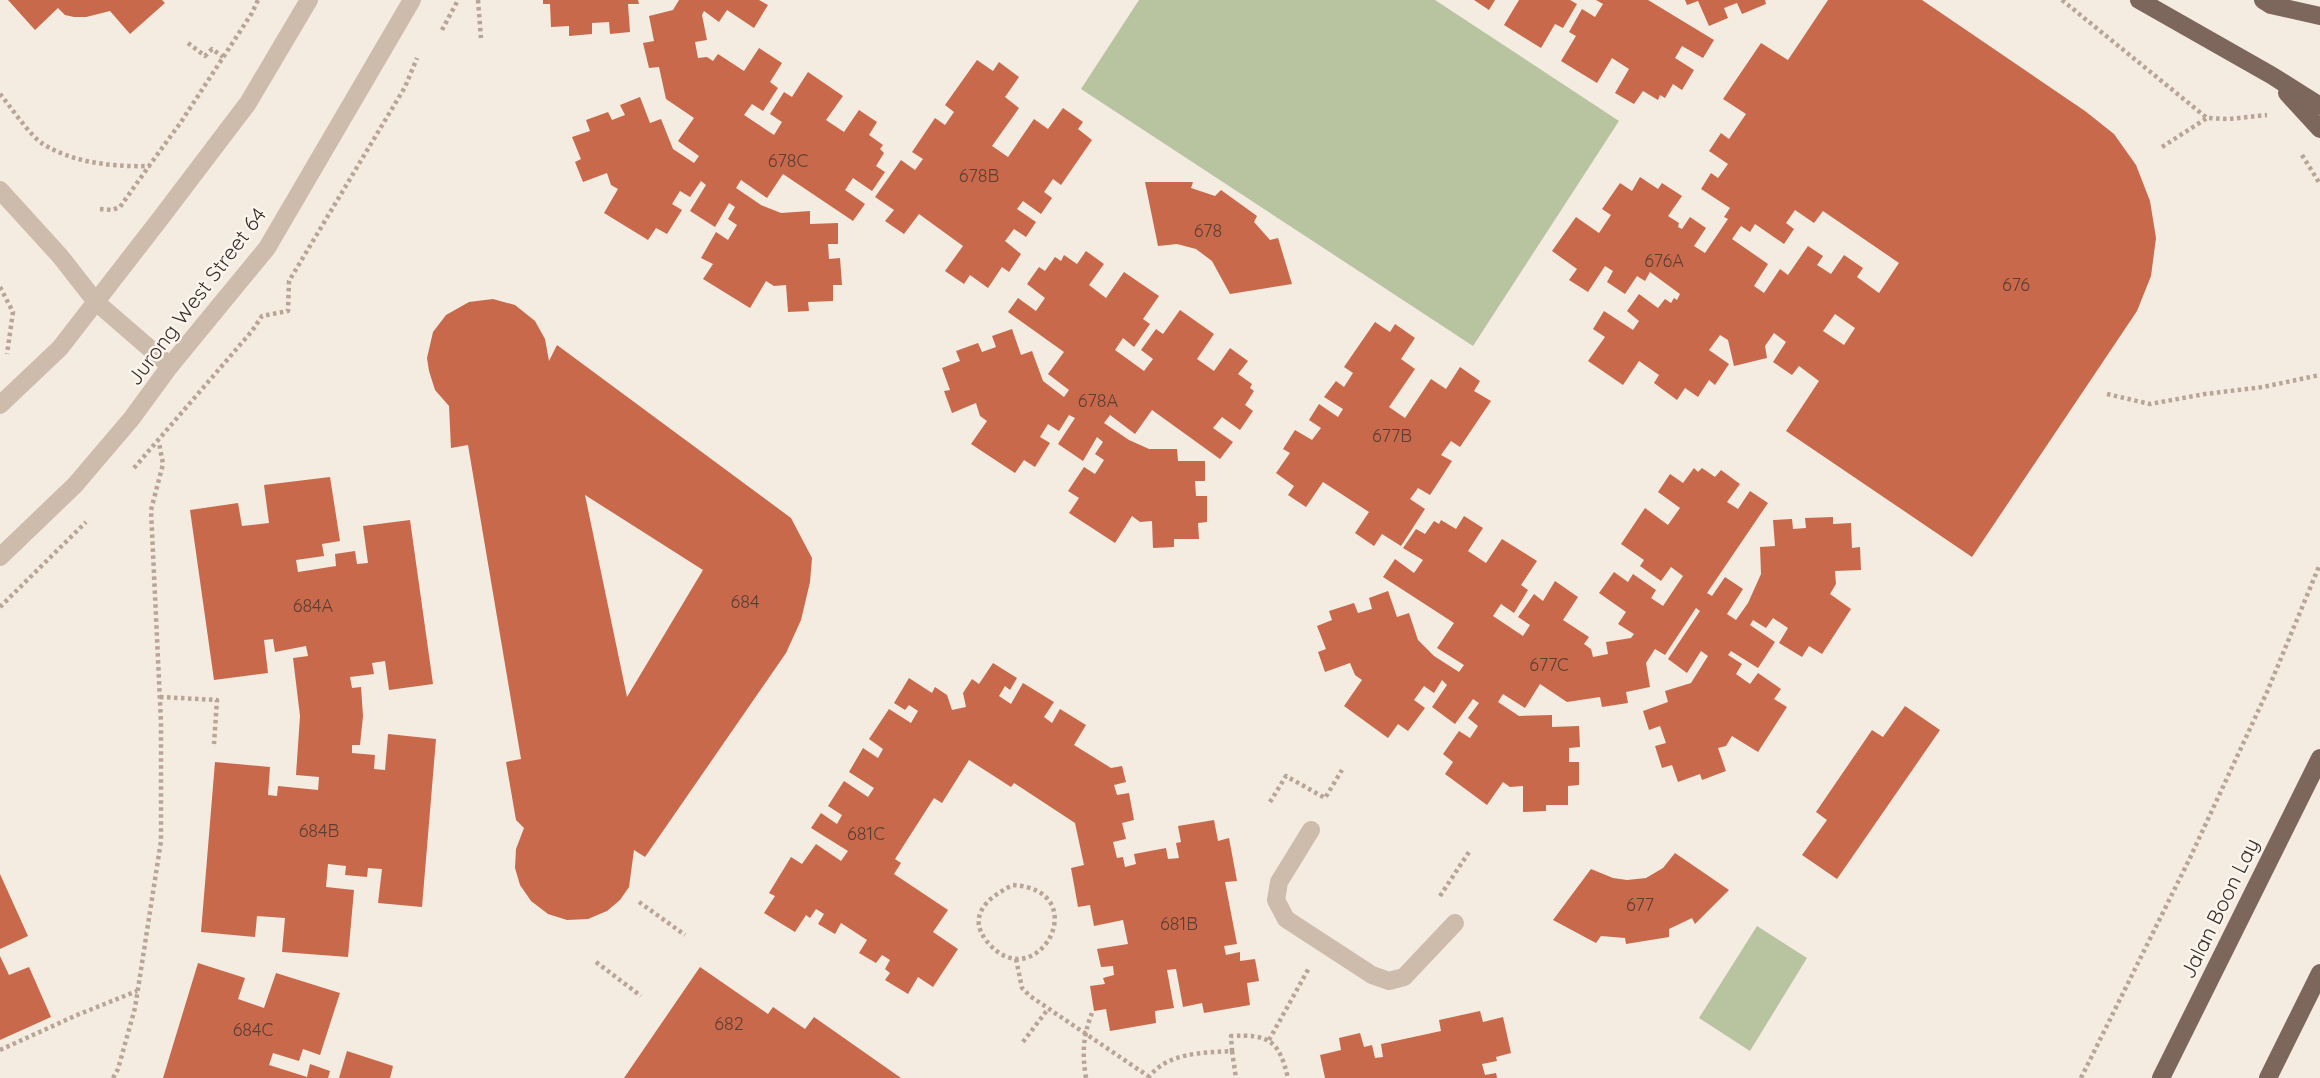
<svg xmlns="http://www.w3.org/2000/svg" width="2320" height="1078" font-family="Quicksand,sans-serif">
	<rect width="100%" height="100%" fill="#f4ebe1"/>
	<g fill="#b8c4a0">
		<polygon points="1139,0 1435,0 1619,121 1473,346 1081,89"/>
		<polygon points="1757,926 1807,958 1750,1051 1699,1018"/>
	</g>
	<g fill="#c8694b" fill-rule="evenodd">
		<polygon points="8,0 162,0 165,3 130,34 110,11 86,17 74,17 65,15 58,8 35,30"/>
		<polygon points="543,0 638,0 639,4 628,4 630,32 610,34 609,22 592,23 592,34 569,36 569,26 551,27 550,4 543,4"/>
		<polygon points="679,0 759,0 768,5 754,28 727,10 719,22 704,11 702,15 707,40 695,42 698,58 707,57 713,61 718,54 744,71 759,48 782,63 770,82 778,88 763,111 752,104 744,115 774,135 782,122 770,114 784,92 792,97 808,72 843,96 826,120 844,132 859,110 877,122 869,135 883,145 880,149 884,153 876,166 885,172 872,191 853,178 845,190 865,204 853,221 783,174 767,198 741,180 736,188 761,205 781,213 810,211 810,224 838,223 838,244 828,244 829,259 840,258 842,285 833,285 833,301 808,302 809,311 788,312 786,285 774,286 766,281 750,308 703,279 713,264 701,258 716,232 728,240 737,225 728,219 735,207 729,203 715,227 690,211 706,185 701,181 690,197 680,191 672,204 682,210 667,234 656,228 648,240 604,213 618,189 611,185 607,173 583,182 575,162 581,159 572,137 590,131 586,120 608,112 612,120 625,115 620,105 640,97 650,123 661,119 673,149 694,163 699,156 678,141 694,118 666,99 659,67 649,68 643,43 654,41 649,16 673,10"/>
		<polygon points="1474,0 1495,0 1489,10"/>
		<polygon points="1519,0 1570,0 1577,4 1563,28 1555,24 1541,48 1504,25"/>
		<polygon points="1596,0 1648,0 1714,40 1703,58 1682,46 1675,58 1694,70 1682,90 1673,84 1665,98 1660,95 1658,100 1643,91 1634,104 1615,93 1629,69 1612,58 1597,83 1561,61 1576,36 1569,32 1582,9 1595,17 1603,4"/>
		<polygon points="1685,0 1765,0 1766,4 1742,14 1737,3 1724,8 1728,18 1709,26 1698,1 1687,5"/>
		<path d="M1828 0H1922L2085 111 2114 134 2136 165 2150 201 2156 238 2151 276 2137 311 1972 557 1786 431 1819 381 1799 366 1792 375 1773 362 1786 342 1774 333 1765 346 1767 358 1734 366 1728 340 1720 335 1709 350 1729 364 1715 385 1709 380 1698 397 1685 388 1677 400 1654 383 1659 375 1639 361 1623 385 1588 361 1605 337 1593 329 1604 311 1633 330 1639 321 1627 311 1639 294 1658 308 1665 299 1671 303 1674 298 1677 300 1680 294 1650 272 1645 281 1637 276 1625 294 1607 282 1613 271 1605 266 1588 292 1569 280 1577 269 1552 251 1576 217 1599 233 1611 215 1602 209 1620 183 1632 191 1640 177 1658 189 1662 183 1682 196 1668 216 1679 223 1678 227 1682 229 1690 217 1706 228 1694 246 1705 253 1728 219 1724 217 1730 208 1701 189 1711 173 1718 178 1728 164 1709 151 1721 133 1729 139 1746 114 1723 99 1761 43 1788 60ZM1795 210 1814 223 1823 211 1899 263 1879 293 1857 277 1863 268 1844 255 1831 274 1817 265 1823 256 1808 246 1788 275 1780 269 1764 293 1754 286 1768 264 1732 239 1741 226 1750 232 1755 224 1784 244 1794 229 1786 223ZM1835 314 1855 328 1844 345 1823 331Z"/>
		<polygon points="977,60 993,71 999,62 1019,77 1005,97 1019,108 992,146 1008,157 1034,119 1048,129 1063,108 1083,122 1078,129 1092,140 1061,185 1053,179 1044,192 1052,198 1041,214 1023,201 1017,209 1036,222 1026,237 1014,229 1005,241 1021,254 1009,272 1002,267 988,288 970,275 964,284 945,271 963,246 919,214 904,234 885,221 894,210 875,197 901,160 915,170 923,159 912,152 935,118 945,125 954,112 945,105"/>
		<polygon points="1145,182 1193,182 1191,188 1215,196 1221,190 1257,216 1254,222 1270,240 1278,238 1292,284 1230,294 1212,261 1196,249 1177,244 1158,246"/>
		<polygon points="1086,251 1104,264 1089,285 1106,298 1124,272 1159,296 1143,319 1150,324 1134,347 1123,338 1115,350 1144,371 1153,359 1141,350 1156,329 1163,334 1180,310 1214,334 1197,359 1214,371 1230,348 1248,361 1238,374 1252,384 1250,388 1254,391 1245,405 1253,411 1240,430 1222,417 1213,428 1233,442 1220,459 1152,410 1135,434 1110,415 1104,423 1129,440 1149,449 1177,449 1178,461 1205,461 1205,481 1195,481 1196,496 1207,496 1207,522 1198,523 1199,539 1174,539 1174,547 1153,548 1152,521 1140,522 1132,516 1115,543 1069,513 1079,498 1068,491 1084,467 1095,474 1104,460 1095,454 1103,442 1097,437 1083,461 1058,444 1075,418 1069,415 1059,431 1048,424 1040,437 1050,443 1035,467 1024,460 1015,473 971,444 987,421 980,416 976,403 952,413 944,391 950,390 942,368 960,361 956,351 978,343 982,352 996,347 992,336 1012,329 1021,355 1032,351 1043,381 1064,397 1069,390 1048,374 1064,352 1008,312 1018,298 1036,311 1045,298 1027,284 1039,267 1045,271 1055,257 1061,261 1064,255 1077,264"/>
		<path d="M493 299 515 305 535 321 545 339 549 361 557 345 791 518 812 558 810 582 801 620 786 653 645 857 634 850 629 887 620 900 607 911 588 919 567 920 548 914 531 901 520 885 515 868 516 849 524 828 516 820 506 762 521 759 468 445 451 448 449 406 435 390 429 371 427 358 433 332 446 315 469 302ZM585 495 703 570 627 697Z"/>
		<polygon points="1375,322 1390,332 1395,324 1415,338 1401,359 1415,369 1389,407 1405,418 1431,379 1446,389 1460,367 1480,381 1474,391 1491,401 1460,447 1451,441 1441,455 1452,461 1430,495 1418,488 1410,499 1425,509 1401,546 1382,534 1374,546 1355,533 1369,512 1323,482 1306,507 1288,495 1294,486 1276,473 1290,453 1283,449 1295,430 1312,440 1321,428 1309,420 1319,404 1338,417 1343,409 1324,397 1336,381 1344,387 1353,373 1344,367"/>
		<polygon points="1694,468 1698,472 1702,468 1715,477 1721,470 1740,484 1727,502 1738,509 1750,491 1768,503 1707,593 1712,596 1725,577 1743,589 1727,614 1736,620 1748,603 1761,574 1760,547 1775,546 1773,520 1792,519 1793,529 1806,528 1805,518 1833,517 1833,524 1851,523 1852,548 1860,547 1861,570 1835,571 1836,584 1830,594 1851,609 1822,654 1809,646 1802,657 1779,643 1788,628 1773,618 1766,628 1753,620 1750,625 1775,642 1758,668 1731,651 1728,655 1742,664 1736,674 1750,684 1758,673 1781,689 1774,699 1787,707 1758,752 1732,736 1726,746 1718,748 1726,771 1702,780 1700,774 1678,782 1672,765 1662,768 1655,746 1666,743 1660,726 1649,730 1643,711 1668,702 1665,691 1691,683 1708,656 1701,651 1687,673 1668,659 1700,611 1696,608 1665,655 1655,649 1646,663 1650,687 1626,692 1628,703 1602,707 1600,697 1567,702 1540,684 1525,708 1503,694 1498,702 1519,716 1552,715 1552,727 1579,726 1580,747 1569,748 1569,762 1579,762 1579,785 1568,786 1568,805 1546,805 1546,811 1523,812 1523,786 1510,787 1503,782 1487,805 1445,774 1453,762 1443,754 1459,731 1470,738 1478,726 1468,718 1479,703 1473,699 1455,724 1432,707 1447,685 1442,680 1434,693 1424,686 1414,700 1425,708 1408,731 1398,724 1388,738 1344,706 1362,680 1355,675 1350,663 1325,672 1318,652 1326,649 1317,626 1332,620 1329,611 1354,603 1358,613 1372,609 1369,598 1388,591 1397,617 1409,613 1418,640 1434,656 1459,672 1464,665 1437,648 1454,623 1383,577 1395,559 1414,573 1423,560 1403,548 1416,529 1425,534 1434,521 1439,524 1441,520 1456,529 1464,516 1483,528 1468,551 1486,563 1502,539 1537,561 1521,585 1528,590 1514,613 1501,604 1493,616 1523,636 1530,625 1518,617 1534,594 1543,601 1555,581 1578,597 1563,620 1589,637 1584,644 1591,649 1593,657 1608,654 1606,642 1631,638 1634,634 1618,624 1626,612 1599,593 1614,572 1628,582 1633,574 1656,590 1651,598 1663,606 1683,576 1671,567 1661,581 1640,566 1644,560 1621,544 1645,508 1668,525 1680,508 1658,492 1670,474 1683,483"/>
		<polygon points="330,477 340,541 322,544 324,556 296,560 298,572 336,566 335,554 355,551 357,564 368,563 363,526 410,520 433,684 389,690 385,661 372,663 374,674 350,677 352,688 361,687 363,716 360,745 352,745 352,753 375,755 374,769 385,770 388,734 436,739 422,907 378,903 382,869 368,868 367,877 345,875 346,866 328,864 326,887 354,890 348,957 282,952 285,918 257,916 255,937 201,932 215,762 270,767 268,795 277,796 278,786 318,790 319,777 296,775 300,716 293,658 308,656 306,646 275,652 273,639 264,640 268,673 214,680 190,510 238,503 242,526 269,523 264,485"/>
		<polygon points="993,663 1017,678 1010,690 1005,686 999,696 1011,704 1023,683 1054,702 1044,717 1052,723 1060,709 1086,725 1074,745 1111,768 1122,766 1126,782 1114,785 1117,795 1129,793 1134,820 1122,823 1126,839 1113,842 1117,858 1123,857 1125,867 1136,864 1134,854 1166,848 1168,859 1179,858 1176,843 1181,842 1178,826 1214,820 1218,841 1229,838 1237,881 1225,882 1237,944 1224,946 1226,955 1240,952 1240,961 1255,959 1259,981 1247,983 1250,1005 1204,1013 1202,1003 1183,1007 1176,969 1167,970 1174,1008 1155,1011 1156,1023 1110,1031 1106,1009 1094,1011 1090,986 1105,984 1103,978 1114,975 1113,966 1101,967 1097,949 1128,944 1123,920 1094,926 1090,905 1078,907 1071,868 1084,865 1075,823 1014,783 1011,787 969,760 942,803 934,798 895,859 901,863 894,874 948,910 933,932 958,949 933,987 918,977 908,994 885,980 890,973 885,969 890,960 882,955 876,963 859,953 867,940 841,923 835,934 818,924 824,914 816,909 810,918 806,915 795,932 764,913 775,896 769,893 791,857 802,864 816,844 841,861 848,851 811,828 821,813 837,824 842,815 828,806 844,781 868,797 874,788 849,772 863,748 878,758 883,749 869,739 889,709 911,723 918,711 909,705 905,710 894,703 909,678 932,693 935,687 947,695 952,710 966,707 963,693 972,679 979,684"/>
		<polygon points="1905,706 1940,730 1837,879 1802,855 1827,820 1816,812 1872,730 1883,737"/>
		<polygon points="1675,853 1729,890 1695,924 1692,918 1669,929 1669,937 1626,944 1625,938 1601,936 1596,943 1553,920 1591,869 1613,878 1627,880 1646,878 1663,868"/>
		<polygon points="0,874 28,936 0,949"/>
		<polygon points="0,956 9,975 29,967 51,1017 0,1040"/>
		<polygon points="198,963 245,978 238,999 264,1008 276,973 340,993 320,1055 303,1049 299,1061 273,1053 269,1065 307,1077 310,1064 330,1071 328,1078 163,1078"/>
		<polygon points="700,967 768,1014 773,1007 805,1029 814,1017 901,1078 624,1078"/>
		<polygon points="1480,1011 1483,1022 1503,1017 1511,1053 1496,1057 1497,1061 1482,1064 1485,1075 1496,1073 1497,1078 1325,1078 1320,1055 1341,1050 1339,1038 1360,1033 1364,1047 1372,1045 1375,1058 1383,1057 1381,1044 1441,1031 1439,1020"/>
		<polygon points="347,1051 393,1066 390,1078 339,1078"/>
	</g>
	<g fill="none" stroke-linecap="round" stroke-linejoin="round">
		<g stroke="#b9a596" stroke-width="4.5" stroke-dasharray="3.5 3.5" stroke-linecap="butt">
			<polyline points="478,0 481,38"/>
			<polyline points="2062,0 2207,118 2229,119 2267,115"/>
			<polyline points="442,30 458,0"/>
			<polyline points="188,43 205,56 212,49 223,57"/>
			<path d="M0 94C10 106 31 137 43 144 74 163 113 167 149 166L181 122 252 13 258 0"/>
			<polyline points="2162,147 2207,118"/>
			<polyline points="2302,155 2320,184"/>
			<polyline points="100,209 112,210 120,207 149,166"/>
			<polyline points="0,287 13,312 7,354"/>
			<polyline points="2107,394 2150,404 2205,394 2263,387 2320,375"/>
			<polyline points="134,468 252,331 262,316 288,311 289,281 405,87 417,58"/>
			<polyline points="0,607 86,522"/>
			<polyline points="160,697 217,700 214,744"/>
			<polyline points="1270,802 1286,776 1325,798 1342,770"/>
			<path d="M1013 885C1095 890 1039 995 991 946 964 918 986 898 1013 885Z"/>
			<polyline points="1440,896 1469,852"/>
			<polyline points="639,902 685,935"/>
			<polyline points="1016,959 1022,988 1030,996 1148,1076"/>
			<polyline points="596,962 641,996"/>
			<polyline points="1269,1040 1309,968"/>
			<polyline points="1023,1042 1048,1009"/>
			<polyline points="0,1050 77,1015 137,991"/>
			<polyline points="1232,1051 1236,1078"/>
			<polyline points="113,1078 118,1069 135,1008 161,841 161,723 151,510 163,464 159,443"/>
			<path d="M1086 1078C1082 1053 1083 1036 1092 1013"/>
			<path d="M1148 1078C1168 1052 1201 1053 1232 1051L1231 1036C1270 1034 1279 1041 1288 1078"/>
			<polyline points="2081,1078 2189,860 2267,692 2320,564"/>
		</g>
		<g stroke="#cdbbac" stroke-width="18">
			<polyline points="0,190 60,256 96,302 170,366"/>
			<polyline points="0,405 60,348 160,219 248,103 309,0"/>
			<polyline points="0,557 75,485 132,418 170,366 267,248 412,0"/>
			<polyline points="1311,830 1279,882 1276,900 1286,919 1372,975 1389,981 1404,977 1455,923"/>
		</g>
		<g stroke="#7d675c" stroke-width="18">
			<polyline points="2139,0 2271,75 2320,106"/>
			<polyline points="2263,0 2271,5 2320,16"/>
			<polyline points="2287,93 2320,129"/>
			<polyline points="2161,1078 2320,758"/>
			<polyline points="2268,1078 2320,973"/>
		</g>
	</g>
	<g text-anchor="middle" dominant-baseline="central" stroke-width="5" stroke-linejoin="round" paint-order="stroke">
		<g font-size="18" fill="#5e3e33">
			<text x="788" y="160">678C</text>
			<text x="979" y="175">678B</text>
			<text x="1208" y="230">678</text>
			<text x="1664" y="260">676A</text>
			<text x="2016" y="284">676</text>
			<text x="1098" y="400">678A</text>
			<text x="1392" y="435">677B</text>
			<text x="745" y="601">684</text>
			<text x="313" y="605">684A</text>
			<text x="1549" y="664">677C</text>
			<text x="319" y="830">684B</text>
			<text x="866" y="833">681C</text>
			<text x="1640" y="904">677</text>
			<text x="1179" y="923">681B</text>
			<text x="729" y="1023">682</text>
			<text x="253" y="1029">684C</text>
		</g>
		<g font-size="21" fill="#3b302b" stroke="#fbf5ee">
			<text transform="translate(196 296) rotate(-53)">Jurong West Street 64</text>
			<text transform="translate(2219 908) rotate(-64)">Jalan Boon Lay</text>
		</g>
	</g>
</svg>
